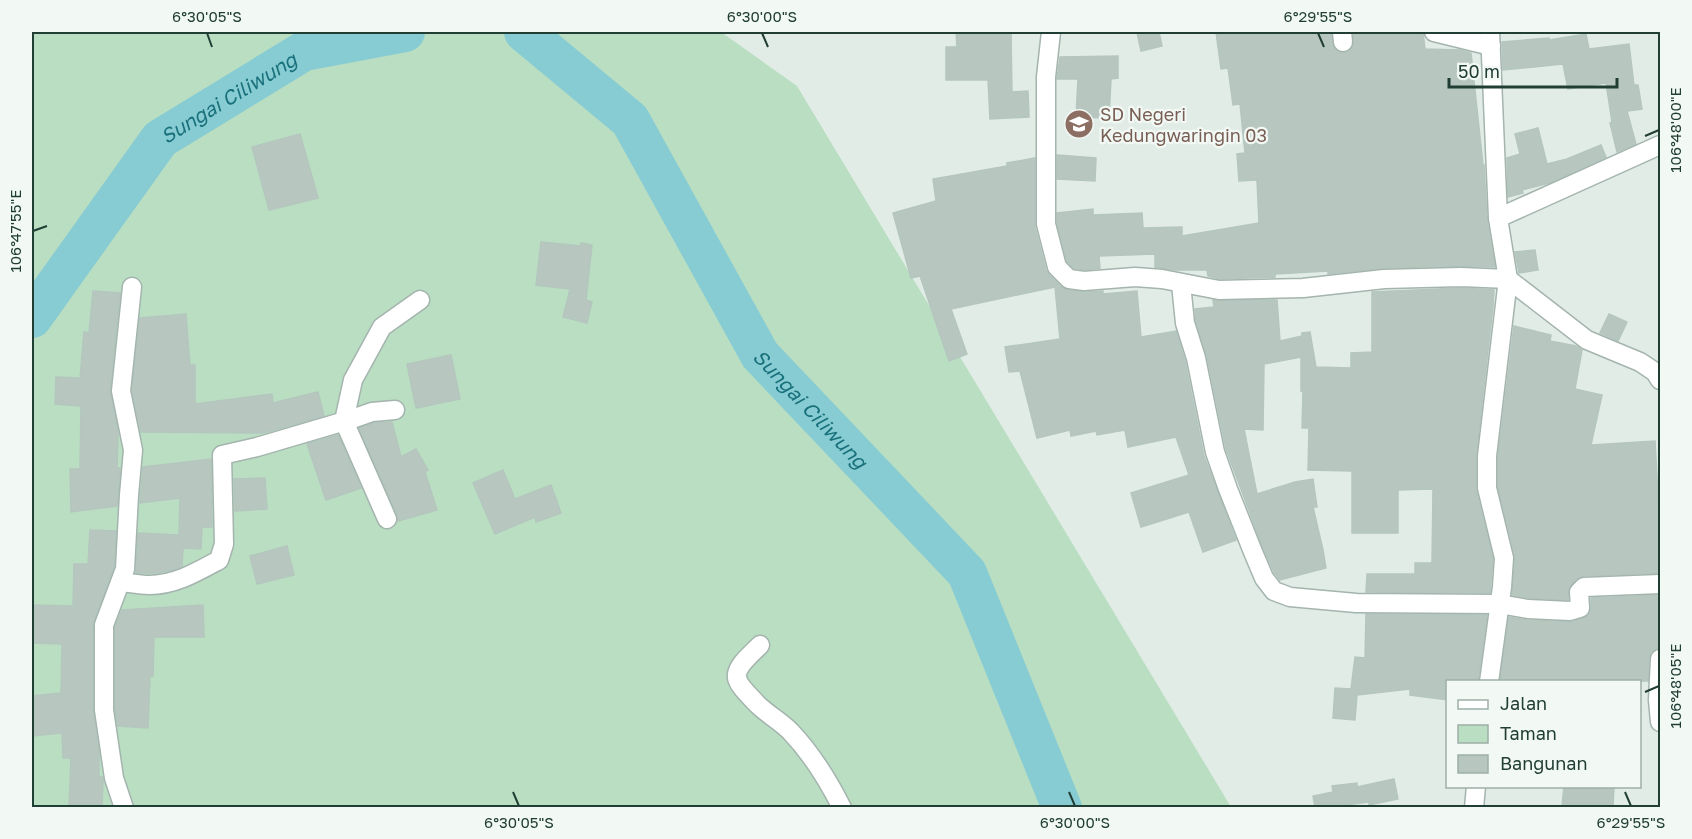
<svg xmlns="http://www.w3.org/2000/svg" width="1692" height="839" font-family="'Golos Text',sans-serif">
	<rect width="100%" height="100%" fill="#e2ece7"/>
	<polygon fill="#badec2" points="32,32 721,32 797,86 1231,807 32,807"/>
	<g fill="none" stroke-linecap="round" stroke-linejoin="round">
		<g stroke="#88ccd3" stroke-width="40">
			<path id="s1" d="M524 32 630 120 760 355 967 573 1062 808"/>
			<path id="s2" d="M32 318 160 139 304 51 405 32"/>
		</g>
	</g>
	<g fill="#b7c7c0" stroke="#b4c6be" stroke-width="1.5">
		<polygon points="956,32 1011,32 1012,92 1028,91 1029,117 990,119 988,80 946,80 946,47 957,47"/>
		<polygon points="1137,32 1159,32 1162,46 1141,51"/>
		<polygon points="1216,32 1331,32 1334,48 1338,52 1344,53 1350,51 1353,46 1353,32 1423,32 1425,49 1460,50 1471,53 1483,165 1484,165 1487,220 1495,267 1461,266 1384,268 1328,274 1328,271 1275,274 1275,277 1220,279 1208,276 1207,270 1175,270 1155,267 1155,254 1099,256 1100,268 1084,270 1074,268 1067,261 1057,223 1057,213 1093,209 1093,215 1142,213 1143,228 1182,227 1182,236 1259,223 1257,180 1239,181 1237,154 1245,153 1240,104 1233,105 1228,68 1221,69"/>
		<polygon points="1586,34 1589,49 1629,44 1634,85 1638,85 1642,109 1627,111 1636,144 1619,151 1617,152 1610,123 1612,122 1606,83 1568,89 1563,64 1503,70 1502,42 1549,38 1549,40"/>
		<polygon points="1118,56 1118,78 1111,79 1109,118 1076,117 1078,79 1057,79 1060,57"/>
		<polygon points="1538,128 1547,164 1567,159 1601,145 1606,157 1549,183 1522,190 1523,193 1508,197 1507,158 1520,154 1515,134"/>
		<polygon points="300,134 318,198 269,210 252,147"/>
		<polygon points="1057,155 1096,158 1095,181 1057,179"/>
		<polygon points="1035,158 1035,227 1046,270 1049,275 1061,287 1068,290 1085,292 1103,291 1103,294 1137,291 1141,337 1176,331 1185,361 1204,456 1236,540 1203,552 1189,512 1141,527 1131,493 1189,475 1176,437 1128,447 1125,430 1097,435 1096,431 1071,436 1070,430 1037,438 1020,371 1009,372 1005,347 1060,339 1055,287 951,309 967,354 949,361 920,276 911,278 893,213 936,201 933,179 1007,166 1007,163"/>
		<polygon points="541,242 581,246 581,243 592,245 586,300 592,302 587,323 563,317 570,289 536,285"/>
		<polygon points="1535,250 1538,270 1519,273 1515,252"/>
		<polygon points="1461,288 1494,290 1493,306 1476,456 1476,490 1493,559 1490,593 1366,592 1367,574 1415,574 1415,563 1432,563 1433,489 1398,490 1398,533 1352,533 1352,471 1308,470 1309,428 1302,428 1303,391 1301,391 1301,357 1264,364 1263,430 1244,429 1257,494 1295,482 1313,479 1317,507 1313,507 1323,550 1326,568 1280,580 1274,572 1263,548 1226,449 1207,356 1196,321 1195,309 1214,307 1213,300 1277,300 1280,341 1302,336 1302,333 1310,332 1316,367 1351,368 1351,353 1372,352 1372,292"/>
		<polygon points="93,291 120,293 110,390 118,432 117,468 120,468 117,506 71,512 70,469 80,469 81,406 55,404 56,377 80,378 84,332 89,333"/>
		<polygon points="186,314 190,365 195,365 195,404 272,394 273,403 318,392 324,416 263,433 141,432 132,390 140,318"/>
		<polygon points="1609,314 1627,322 1618,341 1600,333"/>
		<polygon points="1514,326 1551,335 1550,341 1576,346 1582,350 1575,389 1602,395 1591,445 1655,441 1660,530 1660,573 1583,576 1576,579 1569,588 1568,600 1529,598 1512,595 1515,556 1498,487 1498,457"/>
		<polygon points="451,355 460,399 416,408 407,364"/>
		<polygon points="392,422 401,457 416,449 428,470 425,472 437,510 398,521 397,514 359,428 374,423"/>
		<polygon points="338,435 361,488 326,500 307,444"/>
		<polygon points="211,459 212,527 202,527 201,549 183,548 182,566 173,570 157,573 136,573 138,533 179,535 180,498 140,503 143,467"/>
		<polygon points="503,470 515,499 551,485 561,513 536,522 535,517 495,534 473,483"/>
		<polygon points="265,478 267,509 235,511 234,479"/>
		<polygon points="90,530 116,531 114,567 93,625 93,710 99,752 99,777 102,777 103,781 102,807 69,807 71,758 63,758 62,733 32,736 32,696 61,693 62,644 32,643 32,605 73,606 74,564 88,564"/>
		<polygon points="287,546 294,575 257,584 250,556"/>
		<polygon points="1660,595 1660,630 1658,648 1651,652 1649,658 1648,681 1500,681 1509,617 1527,620 1573,622 1588,616 1591,608 1591,598"/>
		<polygon points="203,605 204,637 154,637 153,676 150,676 148,728 118,726 115,709 115,627 122,610"/>
		<polygon points="1366,614 1487,615 1478,681 1448,681 1448,700 1410,695 1410,689 1357,695 1355,720 1333,718 1335,688 1351,689 1355,657 1365,658"/>
		<polygon points="1394,779 1398,799 1369,805 1369,802 1331,807 1315,807 1313,796 1333,792 1332,786 1357,783 1357,787"/>
		<polygon points="1564,786 1614,786 1613,807 1562,807"/>
	</g>
	<g fill="none" stroke-linecap="round" stroke-linejoin="round">
		<g stroke="#a4b4ae" stroke-width="21">
			<g id="minor">
				<polyline points="1051,32 1046,77 1046,224 1057,267 1069,279 1084,281 1135,277 1162,279 1219,290 1303,288 1384,279 1461,277 1508,279 1587,340 1640,362 1655,372 1660,380"/>
				<polyline points="1342,32 1343,42"/>
				<polyline points="1434,32 1491,46"/>
				<polyline points="1498,218 1660,145"/>
				<polyline points="1181,284 1185,323 1196,358 1215,452 1228,489 1253,552 1264,578 1274,591 1290,597 1356,603 1499,604 1528,609 1570,611 1580,608 1579,592 1584,587 1660,584"/>
				<polyline points="387,519 344,421 353,380 382,327 420,300"/>
				<path d="M121 582C130 583 140 585 149 585 175 585 197 572 219 560L224 544 222 455 257 447 352 419 372 412 395 410"/>
				<path d="M760 645C753 653 735 666 737 678 739 687 751 697 757 704 767 714 780 721 790 731 811 753 828 780 842 808"/>
				<polyline points="1660,659 1658,700 1660,722"/>
				<polyline points="1489,682 1502,587 1504,558 1487,488 1487,456 1508,279 1498,218 1490,32"/>
				<polyline points="124,808 114,778 104,710 104,625 125,569 129,495 133,450 121,391 132,287"/>
				<polyline points="1474,808 1476,786"/>
			</g>
		</g>
		<use href="#minor" stroke="#fff" stroke-width="18"/>
	</g>
	<path fill="none" stroke="#213e35" stroke-width="2" d="M207 33 212 47M762 33 768 47M1318 33 1324 47M1645 136 1659 130M33 231 47 226M1645 692 1659 686M513 792 519 806M1069 792 1075 806M1625 792 1631 806"/>
	<defs>
		<g id="school-disc" transform="scale(1.5)"><circle r="9.5" fill="#8d6e63" stroke="#f2f9f5"/><path d="M0-5L7-2L0 1L-7-2ZM-4 1L0 2.5L4 1V4Q0 6-4 4Z" fill="#fff"/></g>
	</defs>
	<g fill-rule="evenodd">
		<use href="#school-disc" x="1079" y="124"/>
	</g>
	<g text-anchor="middle" dominant-baseline="central" stroke-width="4.5" stroke-linejoin="round" paint-order="stroke">
		<g font-size="18" fill="#785e54" stroke="#f2f9f5" text-anchor="start">
			<text x="1100" y="114">SD Negeri<tspan x="1100" dy="21">Kedungwaringin 03</tspan></text>
		</g>
		<g font-size="20" font-style="italic" fill="#19717c" stroke="#f2f9f5">
			<text stroke="none"><textPath href="#s2" startOffset="300">Sungai Ciliwung</textPath></text>
			<text stroke="none"><textPath href="#s1" startOffset="480">Sungai Ciliwung</textPath></text>
		</g>
	</g>
	<rect width="1692" height="839" fill="none" stroke="#f2f9f5" stroke-width="66"/>
	<rect x="1446" y="680" width="195" height="108" fill="#f2f9f5" stroke="#9eaea8" stroke-width="1.5"/>
	<rect x="1458" y="700" width="30" height="9" fill="#ffffff" stroke="#9eaea8" stroke-width="1.5"/>
	<text x="1500" y="710" font-size="18" fill="#213e35">Jalan</text>
	<rect x="1458" y="725" width="30" height="18" fill="#badec2" stroke="#9eaea8" stroke-width="1.5"/>
	<text x="1500" y="740" font-size="18" fill="#213e35">Taman</text>
	<rect x="1458" y="755" width="30" height="18" fill="#b7c7c0" stroke="#9eaea8" stroke-width="1.5"/>
	<text x="1500" y="770" font-size="18" fill="#213e35">Bangunan</text>
	<path d="M1449 78v9h168v-9" fill="none" stroke="#213e35" stroke-width="3"/>
	<text x="1458" y="78" font-size="18" fill="#213e35" stroke="#f2f9f5" stroke-width="4.5" paint-order="stroke">50 m</text>
	<rect x="33" y="33" width="1626" height="773" fill="none" stroke="#213e35" stroke-width="2"/>
	<g font-size="15" text-anchor="middle" fill="#213e35">
		<text x="207" y="22">6°30'05"S</text>
		<text x="762" y="22">6°30'00"S</text>
		<text x="1318" y="22">6°29'55"S</text>
		<text transform="translate(1676 130) rotate(-90)" y="5">106°48'00"E</text>
		<text transform="translate(16 231) rotate(-90)" y="5">106°47'55"E</text>
		<text transform="translate(1676 686) rotate(-90)" y="5">106°48'05"E</text>
		<text x="519" y="828">6°30'05"S</text>
		<text x="1075" y="828">6°30'00"S</text>
		<text x="1631" y="828">6°29'55"S</text>
	</g>
</svg>
